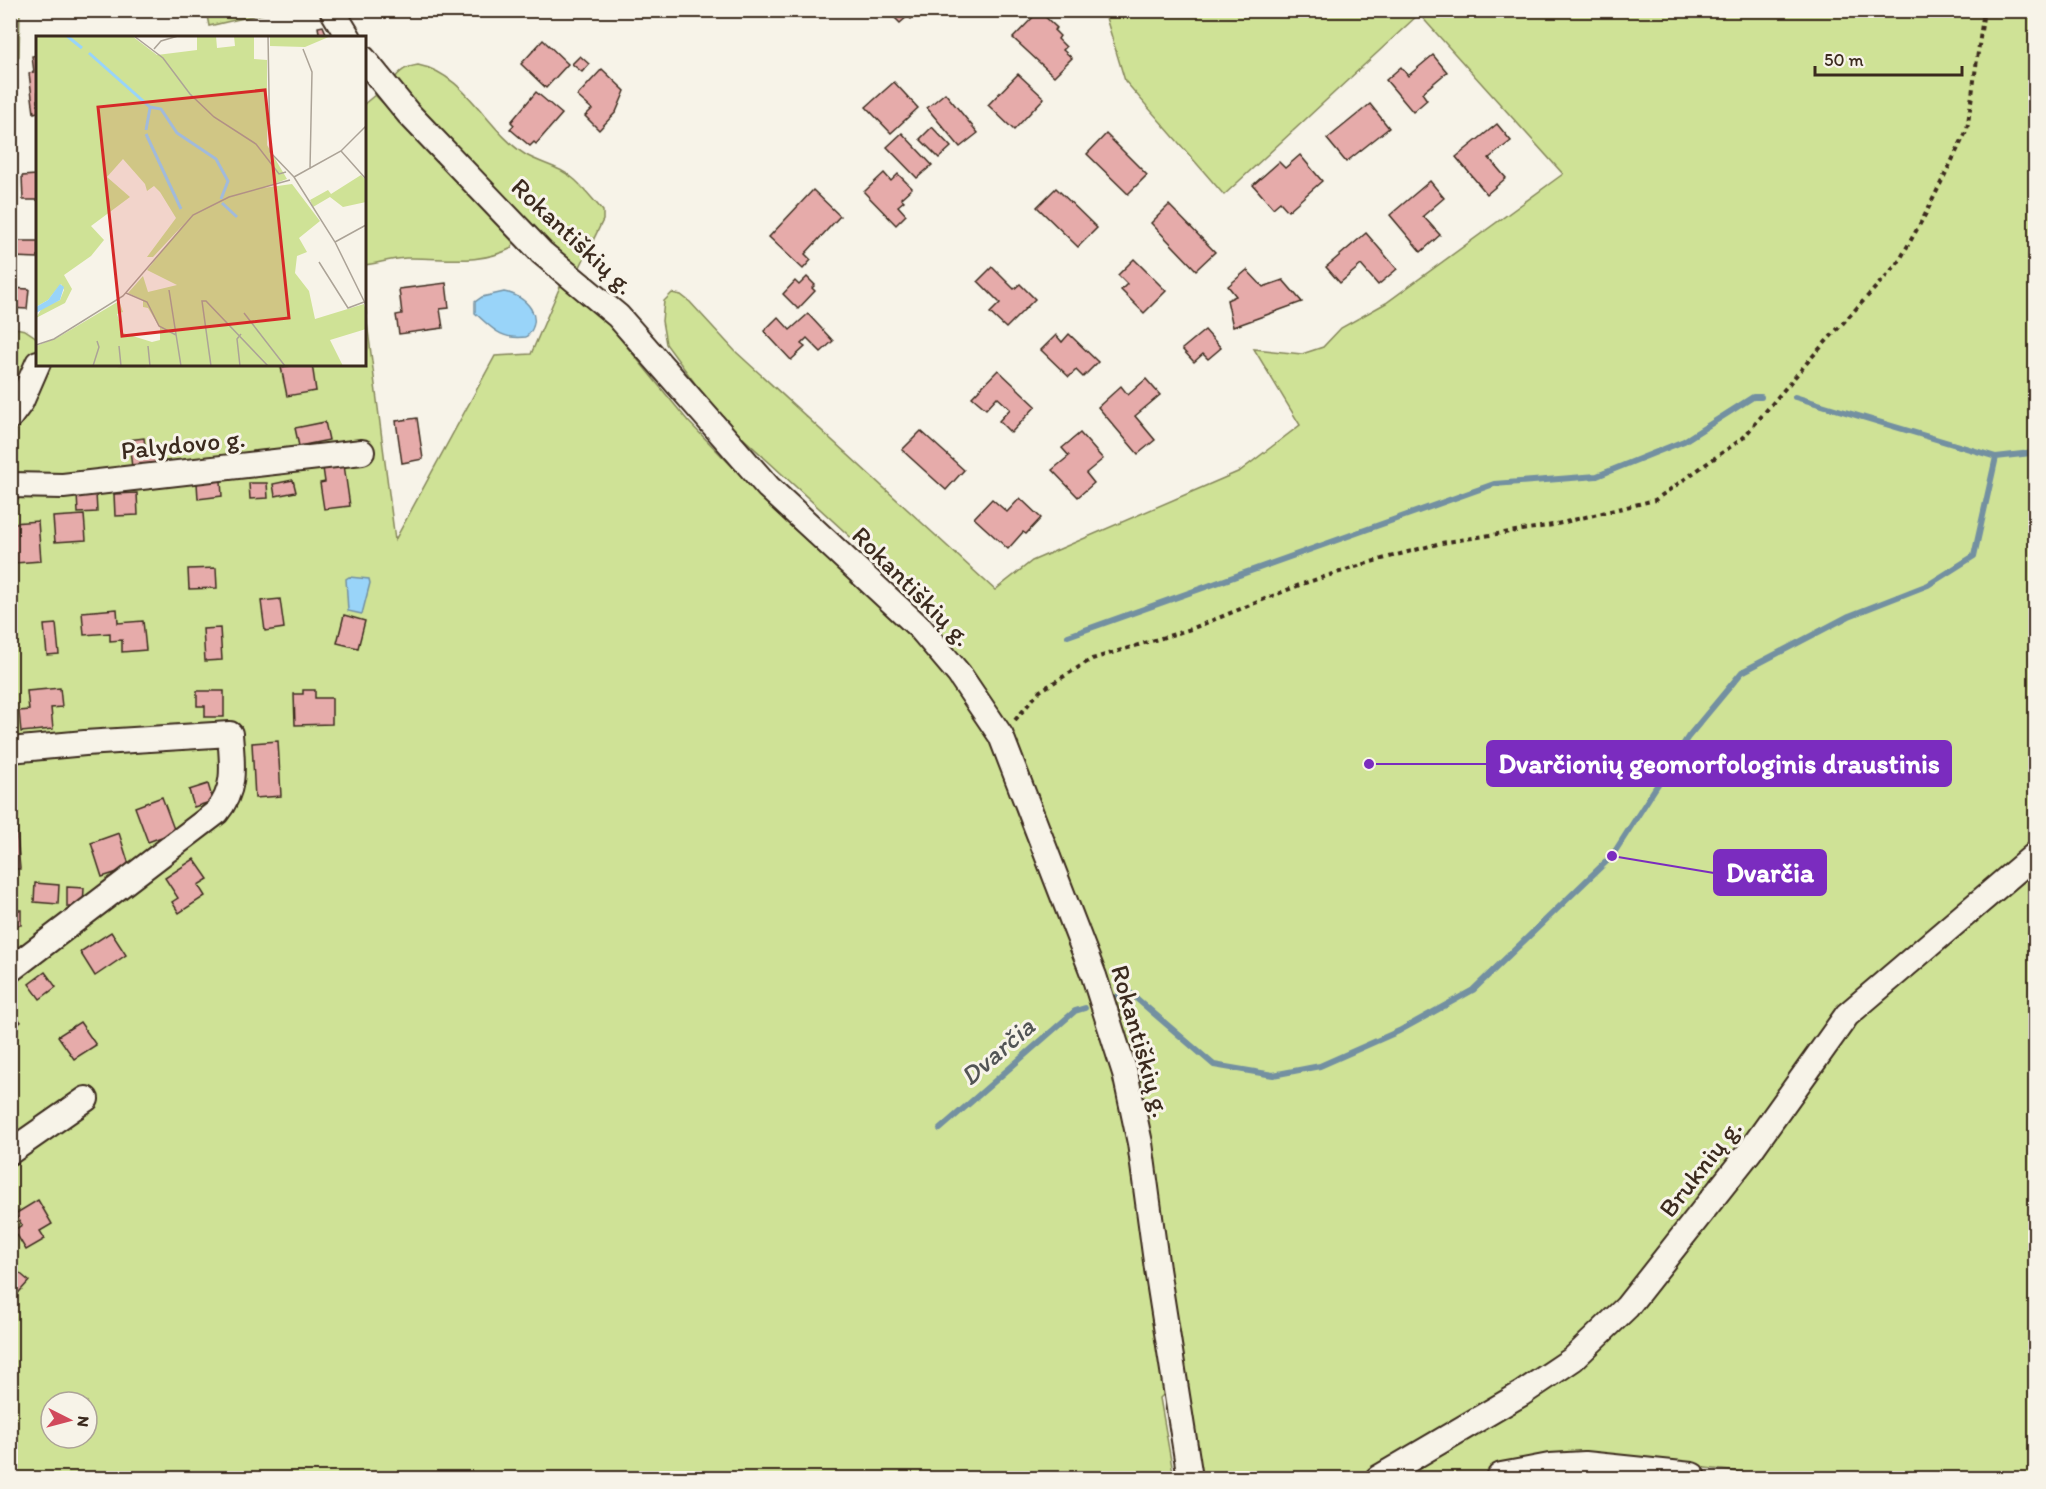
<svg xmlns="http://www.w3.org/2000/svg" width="2046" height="1489" font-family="Itim,sans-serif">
	<rect width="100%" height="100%" fill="#f7f3e8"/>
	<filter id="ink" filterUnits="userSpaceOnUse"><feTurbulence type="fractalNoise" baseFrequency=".0167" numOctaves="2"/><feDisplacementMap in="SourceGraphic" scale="12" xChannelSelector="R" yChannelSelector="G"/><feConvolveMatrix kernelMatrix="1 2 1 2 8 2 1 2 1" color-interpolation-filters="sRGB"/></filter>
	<g filter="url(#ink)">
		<g fill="#cfe296" stroke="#85865a" stroke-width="1.5" fill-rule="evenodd">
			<polygon points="11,10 20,11 19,56 11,71"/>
			<polygon points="206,11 206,10 274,11 209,26"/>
			<path d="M1104 11H2035V1478H1787L1592 1454 1514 1463 1472 1478H1197L1181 1378 1160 1398 1174 1478H11L10 327 25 330 37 338 38 364H364L365 307 395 540 495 356 531 354 562 282 605 320 688 421 787 523 918 638 924 645 943 630 921 602 719 416 666 344 662 321 664 301 672 293 681 295 690 302 735 351 995 590 1032 561 1240 471 1300 425 1254 349 1302 354 1323 347 1341 328 1386 303 1563 174 1419 14 1224 195 1125 81ZM51 1402H87V1438H51Z"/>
			<path d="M418 65C466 74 486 130 526 155 542 164 561 167 575 180 585 189 594 201 603 211V220L578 271 547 249 393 81C400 70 406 67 418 65Z"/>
			<path d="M375 95 514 237 512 248C477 266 444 257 406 258 392 259 378 263 365 265L364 104Z"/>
		</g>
		<g fill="#99d4f9" stroke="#7390a1" stroke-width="1.5">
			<path d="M504 292C526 295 546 318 526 337 501 340 493 329 475 313V302L482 297Z"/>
			<polygon points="349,577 369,579 370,583 362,614 348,611 346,579"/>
		</g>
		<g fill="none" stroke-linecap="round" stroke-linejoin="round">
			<g stroke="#7390a1" stroke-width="6">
				<polyline points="1795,397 1996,457"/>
				<polyline points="1068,636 1494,484 1597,476 1684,441 1753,397 1761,397"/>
				<polyline points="1118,996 1129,992 1214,1065 1273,1075 1320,1066 1399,1031 1473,990 1612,856 1688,737 1742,672 1849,616 1928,585 1974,556 1996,457 2031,453 2036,450"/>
				<polyline points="940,1129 1075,1011 1085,1008"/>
			</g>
		</g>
		<g fill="#e6abaa" stroke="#3b2a1e" stroke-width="1.5">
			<polygon points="887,10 919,10 911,19 908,16 900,23"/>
			<polygon points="1039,11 1057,28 1054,30 1060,36 1058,39 1066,47 1063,50 1072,58 1054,76 1013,38"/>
			<polygon points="323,26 328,38 320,38 318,27"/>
			<polygon points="543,40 568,64 546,88 521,64"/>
			<polygon points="38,55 38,112 34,113 29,73 34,72 32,56"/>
			<polygon points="1433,55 1447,72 1422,93 1427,100 1413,112 1386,80 1401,67 1408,76"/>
			<polygon points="580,56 589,64 582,72 572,64"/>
			<polygon points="602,69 625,91 616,112 599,130 585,116 592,109 577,96"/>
			<polygon points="1018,74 1044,98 1014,130 988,105"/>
			<polygon points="894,82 918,108 891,133 866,107"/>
			<polygon points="536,92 562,114 536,144 534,142 530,146 510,129 514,125 511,122"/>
			<polygon points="945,93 978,133 960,147 927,108"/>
			<polygon points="1370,104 1389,128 1346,162 1327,139"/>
			<polygon points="1497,124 1511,141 1489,158 1506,178 1487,194 1456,157"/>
			<polygon points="932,127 951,147 939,158 920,139"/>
			<polygon points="902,133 932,165 917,178 887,147"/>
			<polygon points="1106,134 1147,175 1128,194 1087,154"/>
			<polygon points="1300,155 1322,181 1288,211 1280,202 1273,208 1253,185 1279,162 1285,168"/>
			<polygon points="36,168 38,168 38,200 23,200 22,176 36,175"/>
			<polygon points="884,173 891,181 898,174 912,188 901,198 904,201 898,206 906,215 896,225 864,192"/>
			<polygon points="1430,181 1444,198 1423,216 1440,235 1421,252 1390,215"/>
			<polygon points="1056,188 1097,228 1078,247 1037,207"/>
			<polygon points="813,190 840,216 805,254 811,260 803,269 769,237"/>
			<polygon points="1169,205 1215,252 1196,270 1151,223"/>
			<polygon points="1366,233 1397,269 1378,285 1361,265 1340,283 1326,267"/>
			<polygon points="13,241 38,241 38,258 13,257"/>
			<polygon points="1134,259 1166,291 1144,313 1121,290 1127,284 1118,275"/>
			<polygon points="992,267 1014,289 1020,284 1035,299 1006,328 990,313 1000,303 978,281"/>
			<polygon points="1247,270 1263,287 1283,280 1302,302 1233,327 1227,300 1236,296 1228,286"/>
			<polygon points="807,277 815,285 812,288 815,291 798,309 783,294 795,281 799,285"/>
			<polygon points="446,283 449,308 440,309 443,328 399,334 396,315 402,314 399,289"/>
			<polygon points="10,288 29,289 27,309 10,308"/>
			<polygon points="808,314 833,341 821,352 807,338 801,344 805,347 791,360 764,331 778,317 790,330"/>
			<polygon points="1205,330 1221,348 1208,359 1203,354 1194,362 1182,349"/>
			<polygon points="1069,334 1098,362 1083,377 1076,370 1069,377 1041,350 1056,335 1062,342"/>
			<polygon points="298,364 312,364 316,391 287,396 281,367"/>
			<polygon points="998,370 1036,406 1011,433 999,421 1010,409 997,397 986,409 972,397"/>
			<polygon points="1146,379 1160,395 1135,416 1155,440 1138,454 1098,407 1121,386 1128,395"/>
			<polygon points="417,418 423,459 402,463 396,421"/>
			<polygon points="325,422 329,440 299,446 295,428"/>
			<polygon points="921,431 964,470 946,490 902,450"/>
			<polygon points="1080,433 1103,459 1086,473 1094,483 1078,497 1052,470 1069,456 1062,448"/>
			<polygon points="144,438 145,446 160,445 162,465 132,468 129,440"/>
			<polygon points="344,465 350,506 324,509 320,483 325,482 323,468"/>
			<polygon points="293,480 296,492 275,496 273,484"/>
			<polygon points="221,481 222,496 198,499 197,483"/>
			<polygon points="249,483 267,483 268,498 250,499"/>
			<polygon points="96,493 97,512 78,513 77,494"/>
			<polygon points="137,493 138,515 115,516 114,494"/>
			<polygon points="1020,498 1041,518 1026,534 1023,532 1008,549 974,518 992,499 1007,512"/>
			<polygon points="84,515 86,540 55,542 53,517"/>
			<polygon points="38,521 41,561 15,563 13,523"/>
			<polygon points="216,568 217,588 189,589 188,569"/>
			<polygon points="280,599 284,628 265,631 261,601"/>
			<polygon points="117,609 118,623 143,621 146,650 122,652 122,640 110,641 110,633 84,635 82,612"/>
			<polygon points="344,615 365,621 358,648 337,643"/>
			<polygon points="56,624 59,654 47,655 44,625"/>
			<polygon points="220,628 222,660 205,661 203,629"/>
			<polygon points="60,688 62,707 51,708 53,729 21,732 19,711 29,710 27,691"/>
			<polygon points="303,690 315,690 315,698 332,698 332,724 295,725 294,694 303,694"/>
			<polygon points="197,691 224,691 224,717 205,717 205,706 197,706"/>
			<polygon points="278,741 281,796 255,798 252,743"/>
			<polygon points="208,784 213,801 194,807 189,790"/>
			<polygon points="162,797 175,832 148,842 135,807"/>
			<polygon points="15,811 20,869 10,869 10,812"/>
			<polygon points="119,833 130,868 102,877 91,843"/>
			<polygon points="194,859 208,879 198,885 205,896 179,913 172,902 178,898 165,878"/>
			<polygon points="35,883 59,885 58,904 34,902"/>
			<polygon points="67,887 84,888 83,907 67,907"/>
			<rect x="10" y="910" width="11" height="15"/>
			<polygon points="111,932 126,955 95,976 80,952"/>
			<polygon points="45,972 56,987 40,999 29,984"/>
			<polygon points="10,1009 21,1022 10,1031"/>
			<polygon points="80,1022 96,1045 74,1059 58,1036"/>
			<polygon points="38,1200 52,1224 40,1231 45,1239 26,1250 14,1230 22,1225 15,1214"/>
			<polygon points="16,1270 29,1281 12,1300 10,1276"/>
		</g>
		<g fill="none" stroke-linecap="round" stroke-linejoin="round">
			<g stroke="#3b2a1e" stroke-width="28">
				<g id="minor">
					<polyline points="332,10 349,38"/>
					<polyline points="364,59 408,113 542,253 618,316 768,487 920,628 959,674 1001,736 1094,976 1125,1073 1140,1143 1157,1269 1190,1478"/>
					<polyline points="10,417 21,402 38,363"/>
					<polyline points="10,485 63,486 362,452"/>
					<path d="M10 750 85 743 230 734C232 763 237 788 217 812L10 970"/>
					<polyline points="10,1152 86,1099"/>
					<polyline points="1378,1478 1521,1394 1573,1359 1627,1307 1750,1151 1847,1015 2036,854"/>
				</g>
			</g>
			<g stroke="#3b2a1e" stroke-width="34">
				<polyline id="major" points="1502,1478 1550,1469 1585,1467 1691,1478"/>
			</g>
			<polyline stroke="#3b2a1e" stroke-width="4" stroke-dasharray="4.5 4.5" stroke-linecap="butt" points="1015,720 1040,691 1092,659 1191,629 1302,584 1371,562 1441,543 1553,525 1655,500 1743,438 1811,358 1898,263 1925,215 1967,130 1984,10"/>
			<use href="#minor" stroke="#f7f3e8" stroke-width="24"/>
			<use href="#major" stroke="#f7f3e8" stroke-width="30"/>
		</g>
	</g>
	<g text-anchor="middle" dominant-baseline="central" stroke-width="6" stroke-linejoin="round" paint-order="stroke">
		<g font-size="26" fill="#3b2a1e" stroke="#f7f3e8">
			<text transform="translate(573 236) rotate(43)">Rokantiškių g.</text>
			<text transform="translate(183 444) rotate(-6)">Palydovo g.</text>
			<text transform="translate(912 586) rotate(45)">Rokantiškių g.</text>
			<text transform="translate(1141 1041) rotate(74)">Rokantiškių g.</text>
			<text transform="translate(1700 1168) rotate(-52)">Bruknių g.</text>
		</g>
		<g font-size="27" font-style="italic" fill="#525455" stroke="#f7f3e8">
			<text transform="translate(997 1051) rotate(-41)">Dvarčia</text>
		</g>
	</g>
	<g transform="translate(36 36)">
		<rect width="330" height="330" fill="#f7f3e8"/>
		<path d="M0 0H96L121 19 161 14V0H180L181 12 199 10 198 0 218 1V23L231 24V109L251 143 227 152 256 148 284 185 263 202 271 216 261 220 259 237 273 255 279 283 328 268 330 275V293L294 304 307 330H0V310L21 302 83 265 87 276 81 278 87 297 116 306 124 304V292L112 272 107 271V264L92 257 107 240 112 256 141 249 111 234 147 189 117 221H111L140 182 124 156 118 150 111 155 109 148 87 123 71 141 94 161 55 190 68 204 55 220 28 239 36 253 29 267 0 282 6 272 24 264 28 254 25 248 12 264 0 271ZM234 0H295L269 11 234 10ZM325 139 330 144V166L307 171 294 161 277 171 274 164 292 154 295 158Z" fill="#cfe296"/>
		<path d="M24 248 28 251 24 264 0 277V271L12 264Z" fill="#99d4f9"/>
		<path fill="none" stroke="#99d4f9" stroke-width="3" d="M31 0 46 12M53 17 114 71 125 73 141 97 180 123 192 145 185 163M110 94 114 72M110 98 145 173M186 167 201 181"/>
		<path fill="none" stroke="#aca397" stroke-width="1.5" d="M98 0 127 22 154 58 178 81 220 108 243 138 250 136M232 0 234 116 258 141 299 206 330 269M118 13 125 5 142 0M267 13 276 36 274 133M305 115 330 143M258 141 305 115 330 90M299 206 330 189M283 226 312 272 328 266M133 254 145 330M90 257 111 266 123 290 140 299M208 277 249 330M0 309 18 303 87 260 157 179 193 161 254 144M83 310 85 330M112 310 114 330M57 330 63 311 61 305M175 330 166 265H170L232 330M204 330 201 303 205 298"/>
		<path fill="#d62828" fill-opacity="0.15" stroke="#d62828" stroke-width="3" d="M229 54 253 282 86 300 62 71Z"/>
		<rect width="330" height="330" fill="none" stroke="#3b2a1e" stroke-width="3"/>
	</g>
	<path fill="none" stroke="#7b2cbf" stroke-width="2" d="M1369 764L1487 764M1612 856L1714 873"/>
	<g fill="#7b2cbf" stroke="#f7f3e8" stroke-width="2">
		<circle cx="1369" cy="764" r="6"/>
		<circle cx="1612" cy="856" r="6"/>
	</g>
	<g fill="#7b2cbf" stroke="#7b2cbf" stroke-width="2">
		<rect x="1487" y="741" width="464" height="45" rx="6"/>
		<rect x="1714" y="850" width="112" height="45" rx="6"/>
	</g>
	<g font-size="27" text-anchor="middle" font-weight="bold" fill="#fff">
		<text x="1719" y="773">Dvarčionių geomorfologinis draustinis</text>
		<text x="1770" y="882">Dvarčia</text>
	</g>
	<rect width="2046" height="1489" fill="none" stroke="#f7f3e8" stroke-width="36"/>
	<rect x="18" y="18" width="2010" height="1453" fill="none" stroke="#3b2a1e" stroke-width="2" filter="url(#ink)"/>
	<g transform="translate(69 1420) rotate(96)"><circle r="28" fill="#f7f3e8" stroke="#aca397" stroke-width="1.5"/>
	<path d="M0-4.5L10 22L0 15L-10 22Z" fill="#d1495b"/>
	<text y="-9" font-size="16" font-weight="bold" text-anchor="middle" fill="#3b2a1e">N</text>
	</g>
	<path d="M1815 66v9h147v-9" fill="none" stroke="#3b2a1e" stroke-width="3"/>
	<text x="1824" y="66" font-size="18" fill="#3b2a1e" stroke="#f7f3e8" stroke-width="4.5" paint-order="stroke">50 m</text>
</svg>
